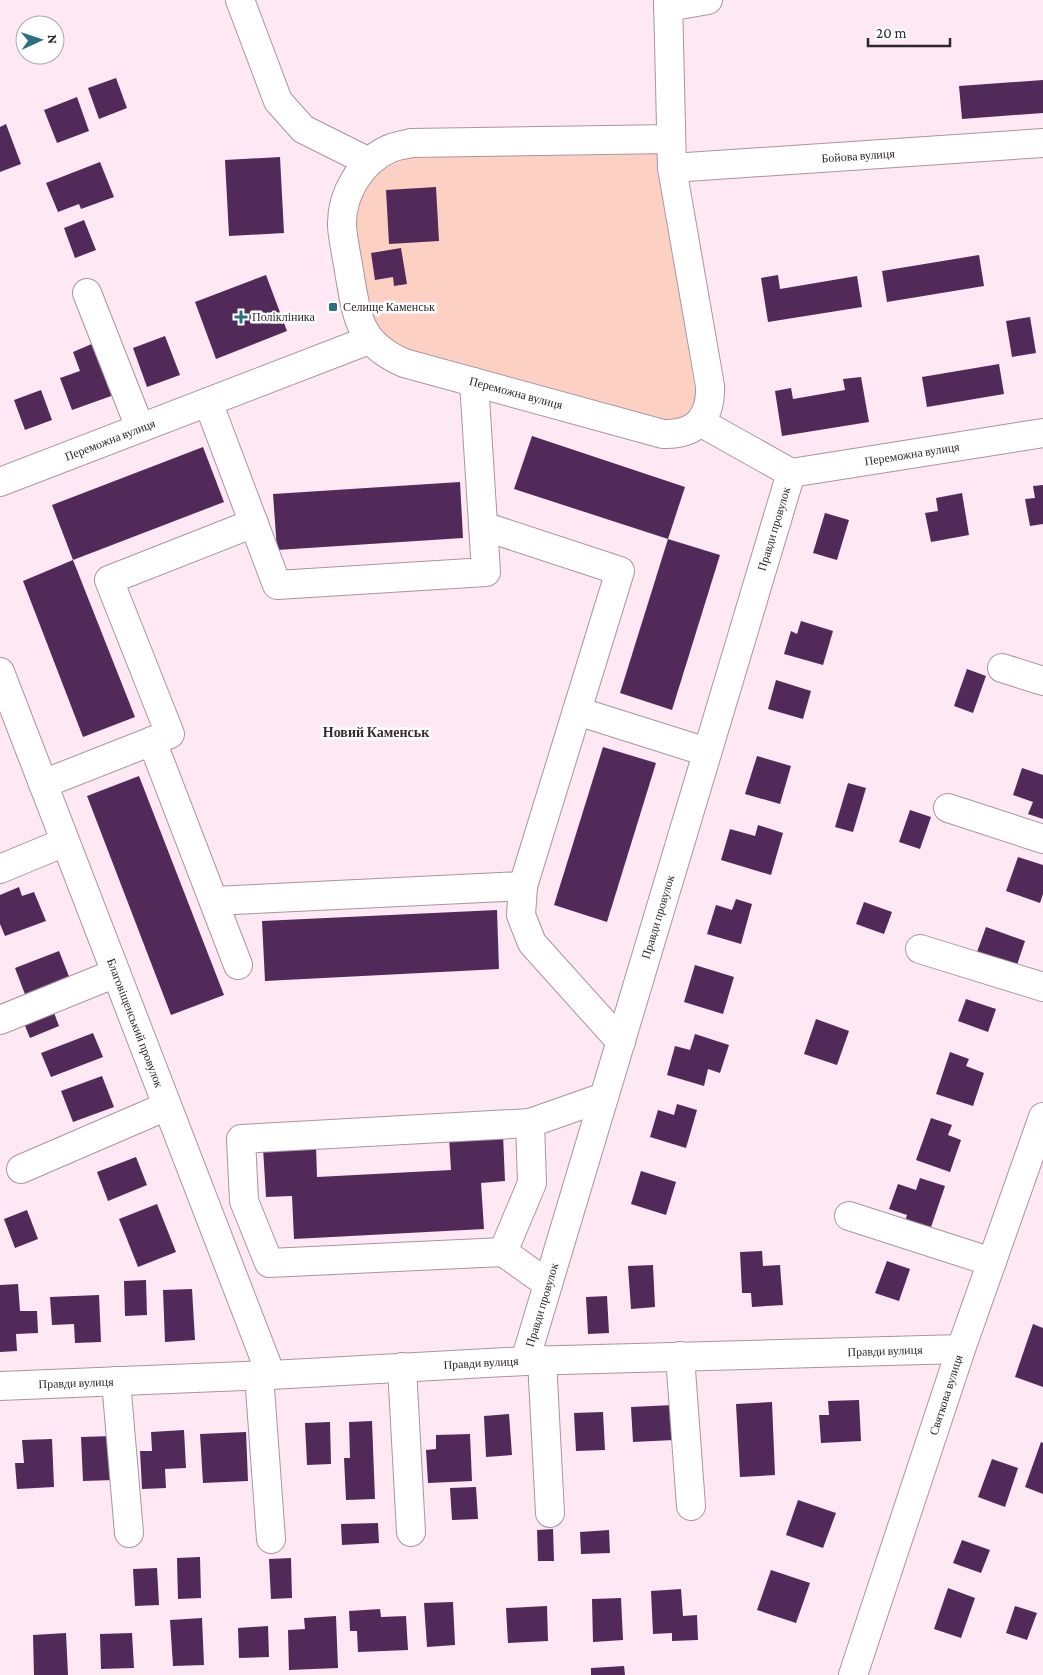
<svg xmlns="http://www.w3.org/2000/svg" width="1043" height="1675" font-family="'Crimson Pro',serif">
	<rect width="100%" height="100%" fill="#fee8f3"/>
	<path fill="#fcd1c3" d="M657 153 696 397C692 414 682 420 665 419L409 349C398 344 387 340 380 330 368 315 358 247 357 226 356 213 360 199 366 189 376 171 394 163 413 157Z"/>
	<g fill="#512a5a">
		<polygon points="116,78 127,108 99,119 88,88"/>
		<polygon points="1043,80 1043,113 962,119 959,86"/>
		<polygon points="77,97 89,131 57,143 44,110"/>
		<polygon points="6,124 21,164 0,172 0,127"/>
		<polygon points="280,157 284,233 229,236 225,160"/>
		<polygon points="100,162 114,197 81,209 79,204 58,212 46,183"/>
		<polygon points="436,187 439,241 389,244 386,190"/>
		<polygon points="84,220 96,250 75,258 64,228"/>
		<polygon points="401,248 407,284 394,286 393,277 375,280 371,253"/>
		<polygon points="979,255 984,286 887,302 882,271"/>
		<polygon points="266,275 287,331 216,359 195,302"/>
		<polygon points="778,275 780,289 857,276 862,307 768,322 761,278"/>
		<polygon points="1030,317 1036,353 1012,357 1006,321"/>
		<polygon points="165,336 180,375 147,387 133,348"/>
		<polygon points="94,343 114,395 72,410 60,378 80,371 73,352"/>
		<polygon points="999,364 1004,394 927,407 922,377"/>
		<polygon points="861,377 869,422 782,436 775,391 791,388 793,399 845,390 843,379"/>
		<polygon points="41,390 52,420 25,430 14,400"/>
		<polygon points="532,436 685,487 668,539 514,489"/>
		<polygon points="203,447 224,502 73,560 52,505"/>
		<polygon points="460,482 463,538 277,550 273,494"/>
		<polygon points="1043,485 1043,524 1030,526 1025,499 1035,498 1033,486"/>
		<polygon points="962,493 969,535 931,542 925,513 938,511 936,498"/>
		<polygon points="825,513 849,520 837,560 813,553"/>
		<polygon points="668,539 720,555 672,710 620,693"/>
		<polygon points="73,560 135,717 83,737 23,581"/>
		<polygon points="801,621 833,631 823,665 784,654 791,631 797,634"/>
		<polygon points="967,669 986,676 973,713 954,706"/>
		<polygon points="776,680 811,691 803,719 768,709"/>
		<polygon points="603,747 656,763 607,922 554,905"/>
		<polygon points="757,756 791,766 780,804 745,794"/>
		<polygon points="1022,768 1043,775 1043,819 1028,814 1033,802 1013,795"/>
		<polygon points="139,776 224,995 171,1015 87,796"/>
		<polygon points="848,783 866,788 853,832 835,827"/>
		<polygon points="910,810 931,817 920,849 899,842"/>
		<polygon points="758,825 783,833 771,875 721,860 730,829 755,836"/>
		<polygon points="1018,857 1043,865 1043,894 1040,903 1006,891"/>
		<polygon points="19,887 22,896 34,892 46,921 5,936 0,924 0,895"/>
		<polygon points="736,899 752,904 741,944 707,934 716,905 732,910"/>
		<polygon points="864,902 892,912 884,934 856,924"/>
		<polygon points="497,910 499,969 265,981 262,921"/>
		<polygon points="986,927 1025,941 1017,965 977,952"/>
		<polygon points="59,951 70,979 26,997 15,968"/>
		<polygon points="695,965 734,977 723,1014 684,1002"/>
		<polygon points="966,999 996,1009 988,1032 958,1021"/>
		<polygon points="53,1010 59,1026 30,1038 23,1021"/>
		<polygon points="816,1019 849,1031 837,1065 804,1054"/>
		<polygon points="93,1033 103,1057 51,1077 41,1053"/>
		<polygon points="695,1034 729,1045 720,1073 708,1069 704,1086 667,1075 675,1046 690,1050"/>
		<polygon points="950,1052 969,1059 966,1066 984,1073 973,1106 936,1094"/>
		<polygon points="102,1076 114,1107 73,1122 61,1091"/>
		<polygon points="677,1104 697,1110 686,1148 650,1137 658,1110 674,1115"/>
		<polygon points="931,1118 952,1125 948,1135 961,1140 950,1172 916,1160"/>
		<polygon points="503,1134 505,1181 481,1183 484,1229 294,1239 292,1196 266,1197 263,1148 316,1145 317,1177 451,1170 449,1137"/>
		<polygon points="136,1157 147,1185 108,1201 97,1172"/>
		<polygon points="641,1171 676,1182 666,1215 631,1204"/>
		<polygon points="920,1178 945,1186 929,1233 904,1224 907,1215 889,1209 898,1184 916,1190"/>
		<polygon points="157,1204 176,1252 138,1267 119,1219"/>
		<polygon points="27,1210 38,1239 15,1248 4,1219"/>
		<polygon points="762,1251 763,1266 780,1265 783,1305 752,1307 751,1293 742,1293 740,1252"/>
		<polygon points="887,1261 910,1269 899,1301 875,1293"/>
		<polygon points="653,1265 655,1307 631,1309 628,1266"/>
		<polygon points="146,1280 147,1315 125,1316 124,1281"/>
		<polygon points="18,1284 20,1311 37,1311 38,1333 16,1334 17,1351 0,1352 0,1285"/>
		<polygon points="192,1289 195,1340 165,1342 163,1290"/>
		<polygon points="99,1295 101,1342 75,1343 74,1324 52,1325 50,1297"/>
		<polygon points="607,1296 609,1333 588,1334 586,1297"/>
		<polygon points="1033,1324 1043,1328 1043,1387 1015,1377"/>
		<polygon points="859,1400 861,1441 821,1443 819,1415 829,1415 828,1401"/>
		<polygon points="772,1402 775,1475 740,1477 736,1404"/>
		<polygon points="673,1405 674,1440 633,1442 631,1407"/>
		<polygon points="603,1412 605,1450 576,1451 574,1413"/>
		<polygon points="509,1414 512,1455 486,1457 484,1416"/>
		<polygon points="372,1421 375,1499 346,1500 344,1458 350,1458 349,1422"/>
		<polygon points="330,1422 331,1464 307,1465 305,1423"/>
		<polygon points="184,1430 186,1468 165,1469 166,1488 142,1489 140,1451 152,1451 151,1432"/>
		<polygon points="246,1432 248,1481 203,1483 200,1434"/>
		<polygon points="470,1434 472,1481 428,1483 426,1450 436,1449 436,1435"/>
		<polygon points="112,1436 114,1480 83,1481 81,1437"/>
		<polygon points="52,1439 54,1487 17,1489 15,1463 24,1463 22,1440"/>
		<polygon points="1041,1442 1043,1443 1043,1494 1025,1487"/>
		<polygon points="992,1459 1018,1468 1005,1507 978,1497"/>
		<polygon points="476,1487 478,1519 452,1520 450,1488"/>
		<polygon points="798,1500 836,1513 823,1548 786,1535"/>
		<polygon points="378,1523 379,1543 342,1545 341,1524"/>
		<polygon points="553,1529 554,1561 538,1561 537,1530"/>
		<polygon points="609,1530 610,1553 581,1554 580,1532"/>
		<polygon points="962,1540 990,1550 981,1573 953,1563"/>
		<polygon points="200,1557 201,1598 178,1599 177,1558"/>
		<polygon points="291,1558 292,1598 271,1599 269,1559"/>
		<polygon points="157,1568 159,1605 135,1606 133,1569"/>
		<polygon points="771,1570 810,1583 796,1623 757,1610"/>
		<polygon points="948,1588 975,1598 961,1638 934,1629"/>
		<polygon points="681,1589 683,1616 697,1615 698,1640 672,1641 672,1633 653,1634 651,1591"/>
		<polygon points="621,1598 623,1640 593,1642 592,1599"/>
		<polygon points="453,1602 455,1645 427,1647 424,1603"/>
		<polygon points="547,1606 548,1641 508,1643 506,1608"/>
		<polygon points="1015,1606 1037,1613 1027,1640 1006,1633"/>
		<polygon points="380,1609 381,1617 406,1616 408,1650 358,1652 357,1631 350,1631 349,1611"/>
		<polygon points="336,1616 338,1668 289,1670 288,1630 305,1629 304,1618"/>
		<polygon points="202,1618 204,1665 173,1666 170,1620"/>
		<polygon points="268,1626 269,1657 239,1658 238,1628"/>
		<polygon points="66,1633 68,1675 34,1675 33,1635"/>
		<polygon points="132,1633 134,1668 101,1669 100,1634"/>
		<polygon points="624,1666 625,1675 591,1675 591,1668"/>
	</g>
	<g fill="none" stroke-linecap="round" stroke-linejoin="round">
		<g stroke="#a9959f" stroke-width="30">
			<g id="minor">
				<polyline points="240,0 278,101 303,129 369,162"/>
				<path d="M668 0 672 168 710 386C711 418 696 435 663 434L404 363C358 343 357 317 349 271 347 257 343 241 342 226 341 195 360 162 389 149 395 146 404 145 411 143L670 139"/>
				<polyline points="668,7 708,0"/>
				<polyline points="672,168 1043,143"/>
				<polyline points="87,293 140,428"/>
				<polyline points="208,402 277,585 486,572 474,382"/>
				<polyline points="700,422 791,473 1043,433"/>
				<polyline points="0,482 369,340"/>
				<polyline points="483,526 620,571 523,886 521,915 532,943 621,1042"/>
				<polyline points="1002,668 1043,681"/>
				<polyline points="0,672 271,1375"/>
				<polyline points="577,711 707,752"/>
				<polyline points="152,741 238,965"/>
				<polyline points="43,784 170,734 109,580 254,523"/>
				<polyline points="948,808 1043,839"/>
				<polyline points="0,869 65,842"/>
				<polyline points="214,901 523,886"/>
				<polyline points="920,949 1043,987"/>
				<polyline points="0,1020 116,973"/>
				<polyline points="21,1169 167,1106"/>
				<polyline points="849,1216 992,1262"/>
				<polyline points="503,1252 532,1183 530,1123"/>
				<polyline points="548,1284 503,1252 269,1263 244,1201 241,1139 530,1123 604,1097"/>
				<polyline points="680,1356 691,1506"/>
				<polyline points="542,1360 550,1513"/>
				<polyline points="525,1361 791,473"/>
				<polyline points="402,1367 411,1532"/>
				<polyline points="259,1375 271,1539"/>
				<polyline points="116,1381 129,1533"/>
				<polyline points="0,1386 271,1375 525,1361 961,1349"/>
				<polyline points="853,1675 961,1349 1043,1117"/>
			</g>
		</g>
		<use href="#minor" stroke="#fff" stroke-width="28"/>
	</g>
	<g fill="#2c7180" stroke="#fff" stroke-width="2">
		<rect x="328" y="302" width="10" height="10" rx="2.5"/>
		<path d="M238.5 309.5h5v5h5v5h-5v5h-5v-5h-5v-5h5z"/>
	</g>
	<g text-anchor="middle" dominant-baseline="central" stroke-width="5" stroke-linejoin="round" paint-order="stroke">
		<g font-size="12" fill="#2e262a" stroke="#fff">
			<text transform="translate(858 156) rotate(-4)">Бойова вулиця</text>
			<text transform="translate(516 393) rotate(15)">Переможна вулиця</text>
			<text transform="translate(110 440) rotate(-21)">Переможна вулиця</text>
			<text transform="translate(912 454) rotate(-9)">Переможна вулиця</text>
			<text transform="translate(774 529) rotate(-73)">Правди провулок</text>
			<text transform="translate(658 917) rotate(-73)">Правди провулок</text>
			<text transform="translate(135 1023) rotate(69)">Благовіщенський провулок</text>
			<text transform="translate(542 1305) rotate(-73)">Правди провулок</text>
			<text transform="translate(885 1351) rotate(-2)">Правди вулиця</text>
			<text transform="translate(481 1363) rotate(-3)">Правди вулиця</text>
			<text transform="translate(76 1383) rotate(-2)">Правди вулиця</text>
			<text transform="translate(946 1395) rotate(-72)">Святкова вулиця</text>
		</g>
		<g font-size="12" fill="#2e262a" stroke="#fff" text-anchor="start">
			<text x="343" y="307">Селище Каменськ</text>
			<text x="252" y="317">Полікліника</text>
		</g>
		<g font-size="14" font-weight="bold" fill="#392932" stroke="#fff">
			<text x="376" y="732">Новий Каменськ</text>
		</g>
	</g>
	<g transform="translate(40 40) rotate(87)"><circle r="24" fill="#ffffff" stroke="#aba8aa"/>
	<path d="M0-4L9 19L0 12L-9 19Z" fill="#2c7180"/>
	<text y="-8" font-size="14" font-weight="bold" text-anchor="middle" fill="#2e262a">N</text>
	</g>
	<path d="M868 38v8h82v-8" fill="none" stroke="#2e262a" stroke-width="2.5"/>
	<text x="876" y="38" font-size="15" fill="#2e262a" stroke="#ffffff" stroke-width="4" paint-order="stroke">20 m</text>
</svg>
